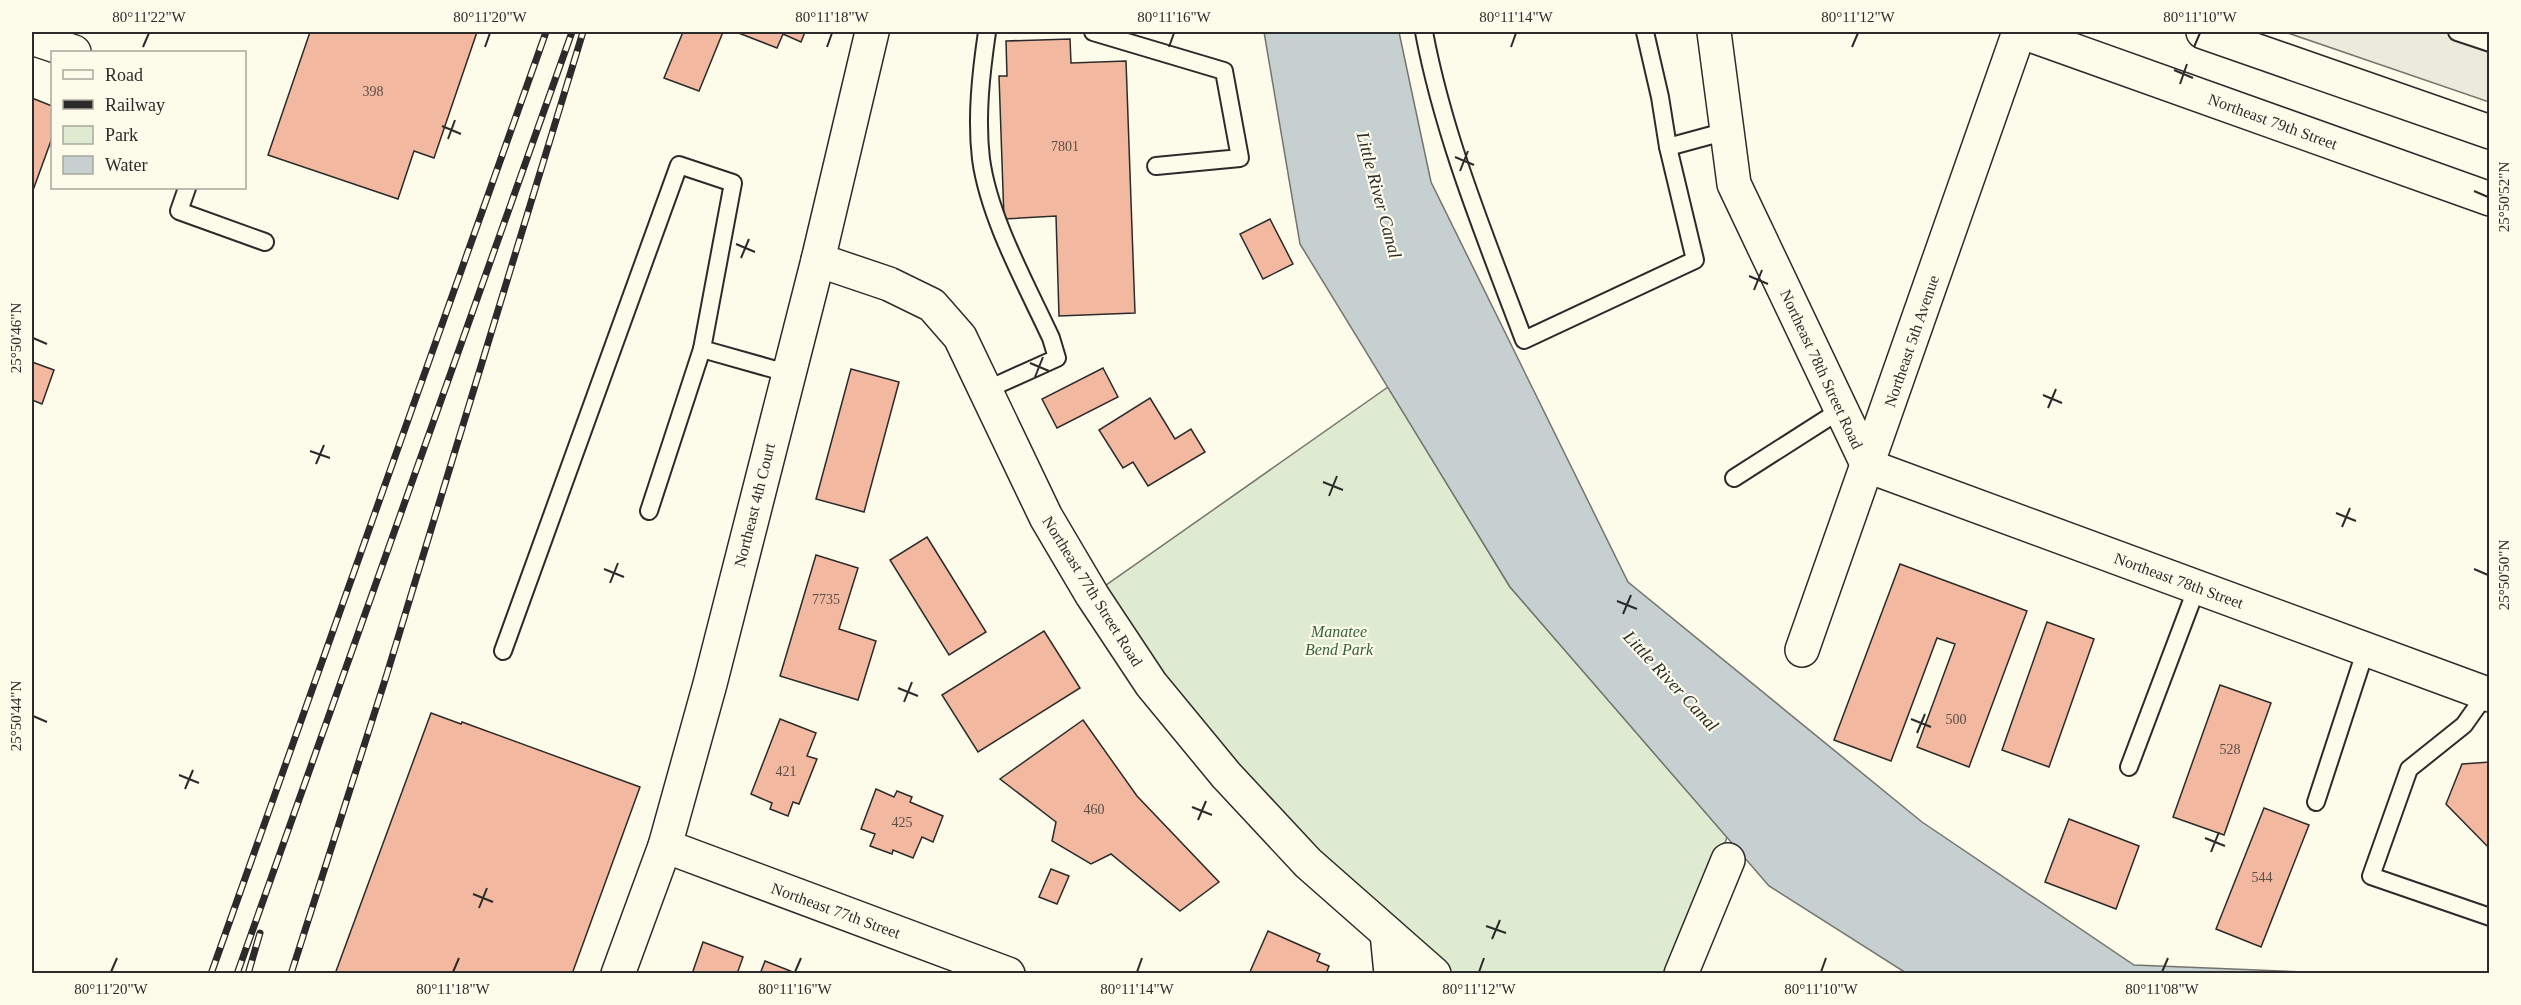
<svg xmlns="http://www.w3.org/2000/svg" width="2521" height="1005" font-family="'Times New Roman',serif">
  <rect width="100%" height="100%" fill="#fdfbea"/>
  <path fill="#deebd1" stroke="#74746e" stroke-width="1.5" d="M 1388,387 L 1510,587 L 1727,837 L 1681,973 L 1426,973 L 1308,863 L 1092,595 Z"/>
  <path fill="#eceadb" stroke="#74746e" stroke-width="1.5" d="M 2285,32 L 2489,32 L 2489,102 Z"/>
  <path fill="#c7d0d0" stroke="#74746e" stroke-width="1.5" d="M 1264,32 L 1399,32 L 1431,182 L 1628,582 L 1922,822 L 2134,965 L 2328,973 L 1906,973 L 1769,886 L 1510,587 L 1300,244 Z"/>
  <g fill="#f2b8a0" stroke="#2b2b2b" stroke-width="1.5">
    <path d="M 310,32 L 477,32 L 434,158 L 414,151 L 398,199 L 268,155 Z"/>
    <path d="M 683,32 L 723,32 L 699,91 L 664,78 Z"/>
    <path d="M 736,32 L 805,32 L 801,42 L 783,34 L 777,48 Z"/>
    <path d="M 1070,39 L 1071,63 L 1126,61 L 1135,313 L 1059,316 L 1056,216 L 1004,219 L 999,76 L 1007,76 L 1006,41 Z"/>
    <path d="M 32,98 L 52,106 L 52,138 L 32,193 Z"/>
    <path d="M 1270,219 L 1293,264 L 1263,279 L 1240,234 Z"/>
    <path d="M 32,362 L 54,370 L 42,404 L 32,400 Z"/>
    <path d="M 1103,368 L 1118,397 L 1057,428 L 1042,399 Z"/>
    <path d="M 851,369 L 899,382 L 864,512 L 816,499 Z"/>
    <path d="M 1150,398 L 1175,439 L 1191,429 L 1205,452 L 1148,486 L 1133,462 L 1123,468 L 1099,430 Z"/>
    <path d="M 927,537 L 986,632 L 949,655 L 890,560 Z"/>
    <path d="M 816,555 L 858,568 L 839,629 L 876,641 L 858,700 L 780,676 Z"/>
    <path d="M 1900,564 L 2027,611 L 1969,767 L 1917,747 L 1955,644 L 1937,638 L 1891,761 L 1834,740 Z"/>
    <path d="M 2047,622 L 2094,639 L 2049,767 L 2002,750 Z"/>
    <path d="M 1044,631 L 1080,688 L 978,752 L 942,695 Z"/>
    <path d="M 2220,685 L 2271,703 L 2224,835 L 2173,817 Z"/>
    <path d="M 431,713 L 461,724 L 462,722 L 640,787 L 572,974 L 335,974 Z"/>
    <path d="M 780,719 L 816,733 L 807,756 L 817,759 L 799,804 L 793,802 L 788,816 L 770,809 L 772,803 L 751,794 Z"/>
    <path d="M 1083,720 L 1137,796 L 1219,882 L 1180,911 L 1111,854 L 1091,864 L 1052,841 L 1056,822 L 1000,779 Z"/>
    <path d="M 2490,762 L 2490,849 L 2446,804 L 2462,764 Z"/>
    <path d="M 876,789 L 894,797 L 897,791 L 912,797 L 910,802 L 943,816 L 933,842 L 922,837 L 913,858 L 893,850 L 892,854 L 870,846 L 875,834 L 861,829 Z"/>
    <path d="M 2264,808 L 2309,825 L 2261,947 L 2216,929 Z"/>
    <path d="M 2069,819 L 2139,846 L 2116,909 L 2045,882 Z"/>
    <path d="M 1051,869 L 1069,876 L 1057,904 L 1039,897 Z"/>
    <path d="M 1268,931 L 1320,954 L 1317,961 L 1329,966 L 1326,974 L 1249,974 Z"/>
    <path d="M 703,942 L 743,957 L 737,974 L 692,974 Z"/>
    <path d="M 765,961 L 798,974 L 760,974 Z"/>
  </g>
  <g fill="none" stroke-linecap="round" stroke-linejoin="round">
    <defs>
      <g id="service">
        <path d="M 1093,32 L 1224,71 L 1240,158 L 1156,166"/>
        <path d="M 1424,32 C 1444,138 1486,239 1524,340 L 1695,260 L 1668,147 L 1660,97 L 1645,32"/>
        <path d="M 2457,32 L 2490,43"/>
        <path d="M 1668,147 L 1727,131"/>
        <path d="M 187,188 L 179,211 L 265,242"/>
        <path d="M 986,390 L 1057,358 L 1051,338 C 1026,284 989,218 981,159 C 976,117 981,73 987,32"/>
        <path d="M 1734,478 L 1842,409"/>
        <path d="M 649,511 L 702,349"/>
        <path d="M 503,651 L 679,165 L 733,183 L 702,349 L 787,373"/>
        <path d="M 2486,694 L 2464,725 L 2409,769 L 2371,876 L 2490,917"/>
        <path d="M 2129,767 L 2197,587"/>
        <path d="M 2316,802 L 2366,649"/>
      </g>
      <g id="minor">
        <path d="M 1714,32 L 1734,184 L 1868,466 L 2490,695"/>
        <path d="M 32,38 L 74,52"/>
        <path d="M 818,260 L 889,284 L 932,305 L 960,337 L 1046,517 L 1092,595 L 1151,684 L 1226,775 L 1308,863 L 1434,974"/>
        <path d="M 1802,650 L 2019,32"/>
        <path d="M 665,846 L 1008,974"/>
        <path d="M 1387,933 L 1391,974"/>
        <path d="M 1681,974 L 1728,860"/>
      </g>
      <path id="tertiary" d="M 618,974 L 665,846 L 710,684 L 818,260 L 872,32"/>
      <g id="primary">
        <path d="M 2022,32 L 2490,199"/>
        <path d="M 2203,32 L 2490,132"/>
      </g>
    </defs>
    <use href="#service" stroke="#2b2b2b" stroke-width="20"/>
    <use href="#minor" stroke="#2b2b2b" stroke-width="36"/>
    <use href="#tertiary" stroke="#2b2b2b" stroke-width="36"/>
    <use href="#primary" stroke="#2b2b2b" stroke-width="36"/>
    <use href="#service" stroke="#fdfbea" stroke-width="16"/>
    <use href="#minor" stroke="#fdfbea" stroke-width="33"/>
    <use href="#tertiary" stroke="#fdfbea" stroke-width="33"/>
    <use href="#primary" stroke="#fdfbea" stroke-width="33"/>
    <defs>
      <g id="rail">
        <path d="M 211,974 L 546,32"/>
        <path d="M 237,974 L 572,32"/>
        <path d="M 248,974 L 260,933"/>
        <path d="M 291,974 L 386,677 L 583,32"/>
      </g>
    </defs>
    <use href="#rail" stroke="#2b2b2b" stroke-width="7"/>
    <use href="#rail" stroke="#fdfbea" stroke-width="4.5" stroke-dasharray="14" stroke-linecap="butt"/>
  </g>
  <path fill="none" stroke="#2b2b2b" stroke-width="2" d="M 143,47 L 149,33M 485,47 L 490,33M 827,47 L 832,33M 1169,47 L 1174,33M 1511,47 L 1516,33M 1852,47 L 1858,33M 2194,47 L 2200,33M 2174,70 L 2193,78M 2180,84 L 2187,64M 442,126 L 461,134M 448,139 L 455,120M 1455,157 L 1474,165M 1460,171 L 1468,151M 2474,191 L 2488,197M 736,244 L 755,252M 741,258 L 749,239M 1749,276 L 1768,284M 1754,290 L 1762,270M 33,338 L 47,344M 1030,363 L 1049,371M 1035,377 L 1043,357M 2043,395 L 2062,403M 2048,408 L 2056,389M 310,451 L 330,458M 316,464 L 324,445M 1323,482 L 1343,490M 1329,496 L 1337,476M 2336,513 L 2356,521M 2342,527 L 2350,508M 604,569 L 624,577M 2474,569 L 2488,575M 610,583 L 618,563M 1617,601 L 1637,609M 1623,614 L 1631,595M 898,688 L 918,696M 904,702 L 912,682M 33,716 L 47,722M 1911,719 L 1931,727M 1917,733 L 1925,714M 179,775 L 199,783M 185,789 L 193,770M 1192,807 L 1212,815M 1198,820 L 1206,801M 2205,838 L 2225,846M 2211,852 L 2219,832M 473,894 L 493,902M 479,908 L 487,888M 1486,926 L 1506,933M 1492,939 L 1500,920M 111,972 L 117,958M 453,972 L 459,958M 795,972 L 801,958M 1137,972 L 1142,958M 1479,972 L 1484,958M 1821,972 L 1826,958M 2162,972 L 2168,958"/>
  <g text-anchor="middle" stroke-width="4.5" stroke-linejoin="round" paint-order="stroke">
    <g font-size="14" fill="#5d4e48">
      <text x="373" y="96">398</text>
      <text x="1065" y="151">7801</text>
      <text x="826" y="604">7735</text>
      <text x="1956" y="724">500</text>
      <text x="2230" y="754">528</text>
      <text x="786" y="776">421</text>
      <text x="1094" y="814">460</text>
      <text x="902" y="827">425</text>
      <text x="2262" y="882">544</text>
    </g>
    <g font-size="16" fill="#2b2b2b" stroke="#fdfbea">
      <text transform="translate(2273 121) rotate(20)" y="6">Northeast 79th Street</text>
      <text transform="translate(1911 341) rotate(-71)" y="6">Northeast 5th Avenue</text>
      <text transform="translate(1822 369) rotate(65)" y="6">Northeast 78th Street Road</text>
      <text transform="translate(754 505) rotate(-76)" y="6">Northeast 4th Court</text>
      <text transform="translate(2179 580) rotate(20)" y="6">Northeast 78th Street</text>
      <text transform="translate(1093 591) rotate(58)" y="6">Northeast 77th Street Road</text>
      <text transform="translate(836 910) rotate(20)" y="6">Northeast 77th Street</text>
    </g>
    <g font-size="16" font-style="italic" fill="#34623c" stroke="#fdfbea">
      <text x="1339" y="637">Manatee<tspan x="1339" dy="18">Bend Park</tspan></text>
    </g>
    <g font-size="18" font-style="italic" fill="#2b2b2b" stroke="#fdfbea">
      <text transform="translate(1379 195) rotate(75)" y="6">Little River Canal</text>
      <text transform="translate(1671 681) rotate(47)" y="6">Little River Canal</text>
    </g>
  </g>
  <rect width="2521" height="1005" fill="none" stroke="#fdfbea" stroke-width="66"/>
  <rect x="51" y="51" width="195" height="138" fill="#fdfbea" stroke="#a9a89e" stroke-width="1.5"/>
  <rect x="63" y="70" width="30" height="9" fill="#fdfbea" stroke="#a9a89e" stroke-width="1.5"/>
  <text x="105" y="81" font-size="18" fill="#2b2b2b">Road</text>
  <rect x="63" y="100" width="30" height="9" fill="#2b2b2b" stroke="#a9a89e" stroke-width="1.5"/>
  <text x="105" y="111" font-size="18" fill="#2b2b2b">Railway</text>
  <rect x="63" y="126" width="30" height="18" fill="#deebd1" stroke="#a9a89e" stroke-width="1.5"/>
  <text x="105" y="141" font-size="18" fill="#2b2b2b">Park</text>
  <rect x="63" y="156" width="30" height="18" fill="#c7d0d0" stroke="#a9a89e" stroke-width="1.5"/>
  <text x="105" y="171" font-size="18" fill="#2b2b2b">Water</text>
  <rect x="33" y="33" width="2455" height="939" fill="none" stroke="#2b2b2b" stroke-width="2"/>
  <g font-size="15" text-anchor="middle" fill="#2b2b2b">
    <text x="149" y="22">80°11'22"W</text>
    <text x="490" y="22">80°11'20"W</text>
    <text x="832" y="22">80°11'18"W</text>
    <text x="1174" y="22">80°11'16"W</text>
    <text x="1516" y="22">80°11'14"W</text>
    <text x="1858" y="22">80°11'12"W</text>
    <text x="2200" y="22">80°11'10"W</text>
    <text transform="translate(2504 197) rotate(-90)" y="5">25°50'52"N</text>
    <text transform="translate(16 338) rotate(-90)" y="5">25°50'46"N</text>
    <text transform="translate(2504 575) rotate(-90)" y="5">25°50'50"N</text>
    <text transform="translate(16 716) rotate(-90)" y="5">25°50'44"N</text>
    <text x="111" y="994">80°11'20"W</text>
    <text x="453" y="994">80°11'18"W</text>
    <text x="795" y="994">80°11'16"W</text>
    <text x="1137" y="994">80°11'14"W</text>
    <text x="1479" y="994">80°11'12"W</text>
    <text x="1821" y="994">80°11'10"W</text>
    <text x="2162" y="994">80°11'08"W</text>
  </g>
</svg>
